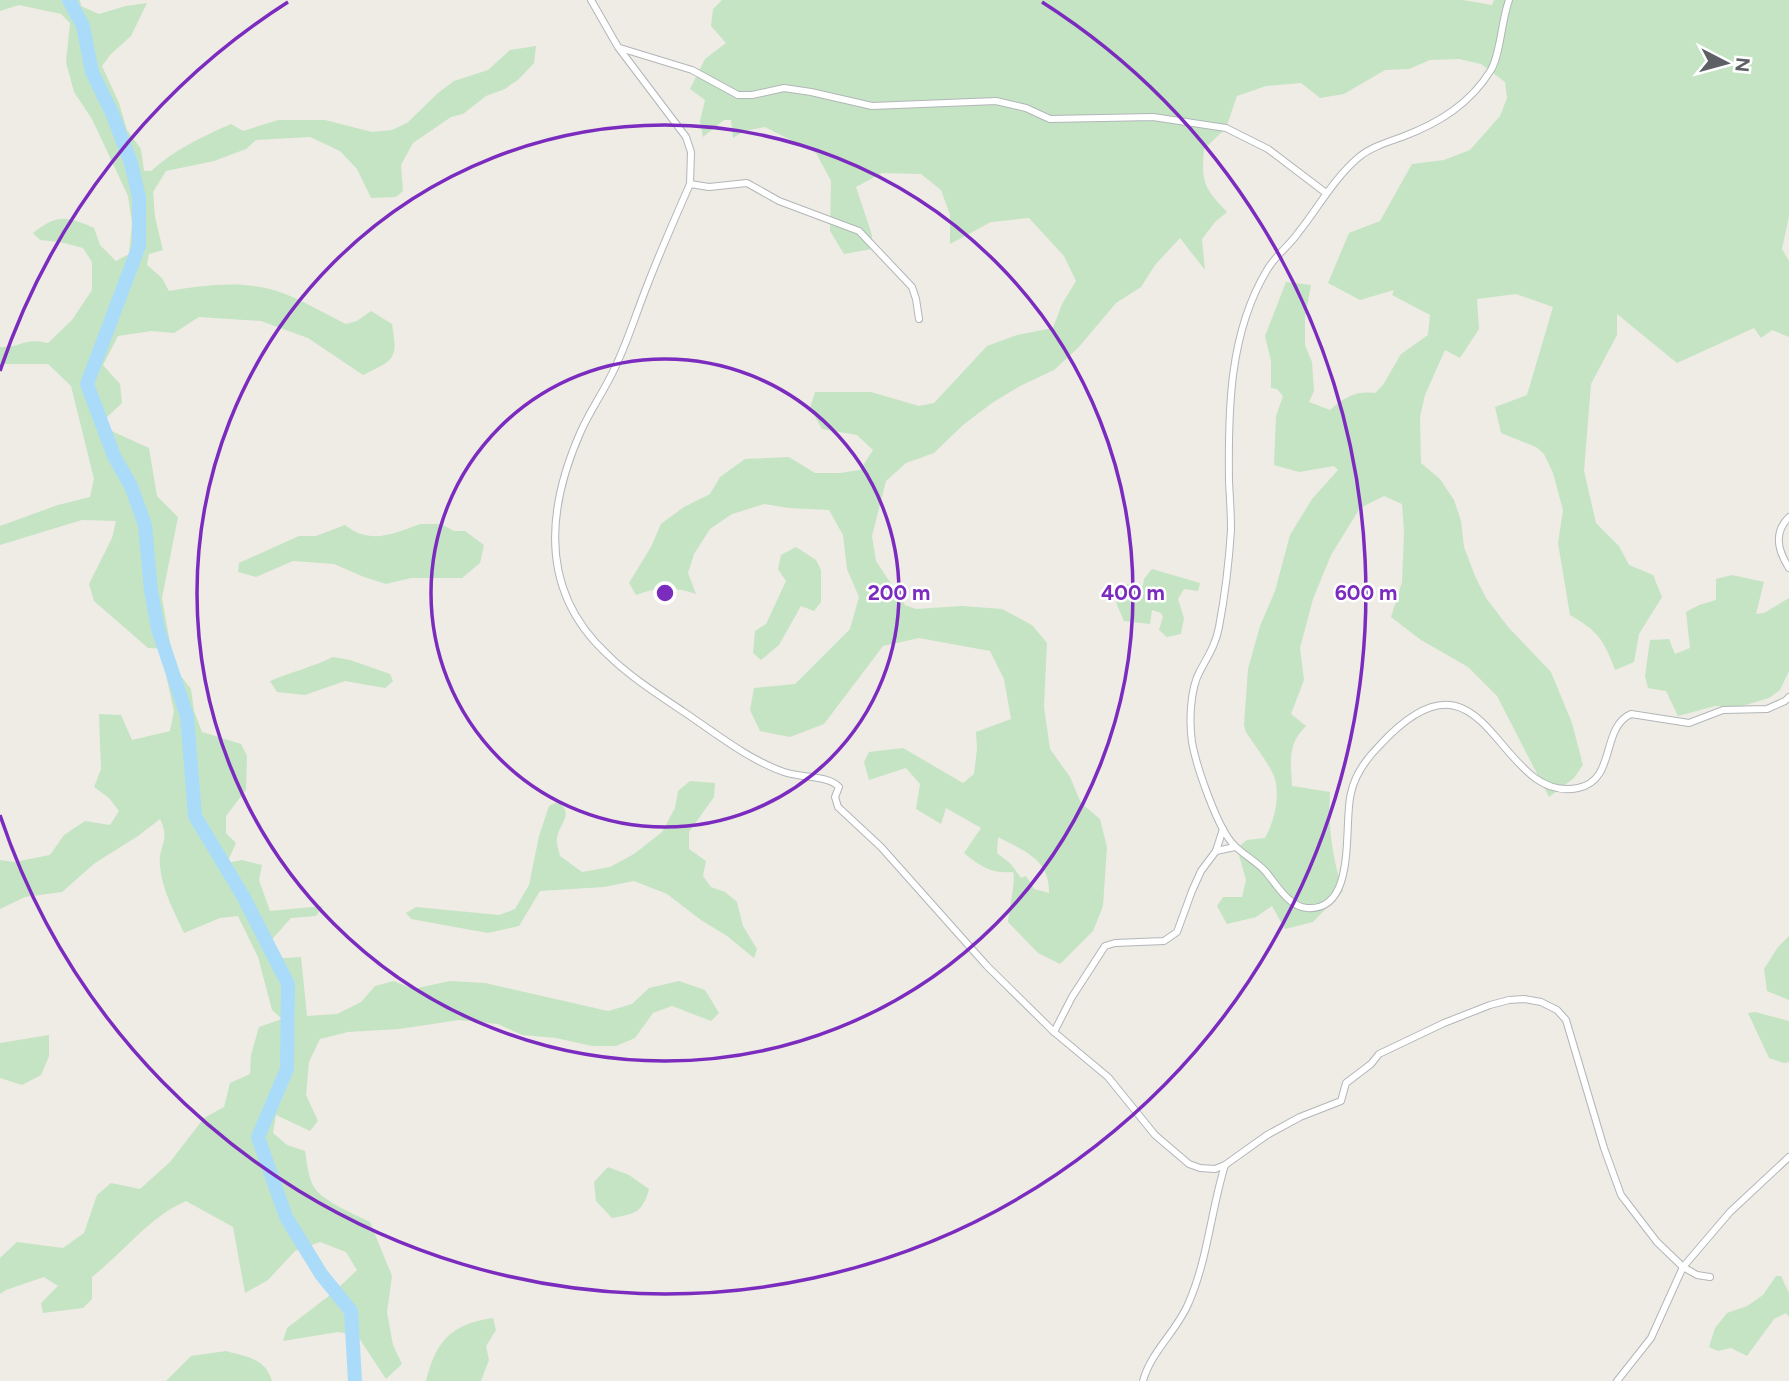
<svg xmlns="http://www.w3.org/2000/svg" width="1789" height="1381" font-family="Figtree,sans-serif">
  <rect width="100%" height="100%" fill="#eeece5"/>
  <g fill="#c5e4c3" fill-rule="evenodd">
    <path d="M 0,0 L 80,0 L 81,6 L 99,14 L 126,6 L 147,3 L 131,36 L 110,55 L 102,66 L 119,103 L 127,130 L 141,149 L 144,171 L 151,171 C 175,149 202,137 231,124 L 243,131 L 278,120 L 325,120 L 372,132 L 392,130 L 407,123 L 438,93 L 454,81 L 488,70 L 510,50 L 536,46 L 534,63 L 519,79 L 505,89 L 486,96 L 463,114 L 451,117 L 413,143 L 401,165 L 403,191 L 396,197 L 371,198 L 357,169 L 340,151 L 310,137 L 256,140 L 246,149 L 214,161 L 166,171 L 153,192 L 155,217 L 163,250 L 149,254 L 147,265 L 162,278 L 169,291 C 203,285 244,280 277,291 C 301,299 323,313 346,324 L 357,321 L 371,311 L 392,324 C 398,360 395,359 363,375 L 308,338 L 261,321 L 199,317 L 174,333 L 151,331 L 118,336 L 103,365 L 120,384 L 122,403 L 107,417 L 107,429 L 149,448 L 157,496 L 178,517 L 162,598 L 171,649 L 148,648 L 94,601 L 89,584 L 112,538 L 116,521 L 82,520 L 0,545 L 0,526 L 58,505 L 90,497 L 94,479 L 71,386 L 48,364 L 0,364 L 0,347 C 21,348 24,337 48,343 L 72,320 L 92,290 L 92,262 L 83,248 L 60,242 L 40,240 L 33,233 C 58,214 66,216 94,228 L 100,245 L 116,261 L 129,254 L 132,223 L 128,196 L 92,119 L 74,92 L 66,62 L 70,23 L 61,14 L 19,5 L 0,11 Z"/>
    <path d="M 722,0 L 1463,0 L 1492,5 L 1494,0 L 1789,0 L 1789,216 L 1782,249 L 1789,261 L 1789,337 L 1772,330 L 1761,338 L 1754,328 L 1677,363 L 1617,314 L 1617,335 L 1591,384 L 1584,471 L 1596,523 L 1619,546 L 1629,565 L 1653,575 L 1662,597 L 1639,634 L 1634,662 L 1615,670 C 1604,640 1598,631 1570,615 L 1558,543 L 1563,510 L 1553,473 L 1544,454 L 1536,447 L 1501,433 L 1495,407 L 1527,395 L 1553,307 L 1516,294 L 1477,299 L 1479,329 L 1460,358 L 1445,350 L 1425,395 L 1420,417 L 1421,463 L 1440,479 L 1454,500 L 1461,521 L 1464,547 L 1475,576 L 1486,598 L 1509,628 L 1551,672 L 1572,723 L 1583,765 L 1574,778 L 1549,797 L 1497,696 L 1468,667 L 1421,640 L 1391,617 L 1402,582 L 1404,533 L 1402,504 L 1384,496 L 1360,508 L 1331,555 L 1313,599 L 1300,648 L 1304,680 L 1291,714 L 1306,726 C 1287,745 1291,760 1292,786 L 1330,792 C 1328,826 1332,858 1343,891 L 1313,922 L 1285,929 L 1272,906 L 1256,917 L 1227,924 L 1217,906 L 1223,897 L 1242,897 L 1246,880 L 1237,848 L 1247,840 L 1265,838 C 1274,822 1280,798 1275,779 C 1271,766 1254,745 1246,732 L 1244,725 L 1248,669 L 1260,626 L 1275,591 L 1290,535 L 1312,499 L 1338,470 L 1334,466 L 1299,472 L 1274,465 L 1276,416 L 1283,396 L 1277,389 L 1271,388 L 1271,361 L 1265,336 L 1286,282 L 1311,285 L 1305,318 L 1305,345 L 1312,362 L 1314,391 L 1309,402 L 1330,410 C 1345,397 1355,391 1375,393 L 1383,385 L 1401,354 L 1428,335 L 1430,315 L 1392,295 L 1394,290 L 1360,300 L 1328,283 L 1349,233 L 1380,221 L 1412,164 L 1444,160 L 1470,150 L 1500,116 L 1507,98 L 1505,82 L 1481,64 L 1459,59 L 1430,60 L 1409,69 L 1385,70 L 1344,94 L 1320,98 L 1301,83 L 1266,86 L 1237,96 L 1226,128 L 1204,149 C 1201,182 1204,188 1227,212 L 1215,222 L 1202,239 L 1205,270 L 1180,238 L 1155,265 L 1141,287 L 1116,303 L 1078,348 L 1054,370 L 1020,386 L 992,403 L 963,425 L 934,453 L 906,463 L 886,481 L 872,536 L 876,561 L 905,605 L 916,609 L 962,606 L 1002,609 L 1032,625 L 1047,643 L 1044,707 L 1050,749 L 1070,777 L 1081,803 L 1100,819 L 1107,847 L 1103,906 L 1093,931 L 1060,964 L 1038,953 L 1008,922 C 1009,909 1016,881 1013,872 C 991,874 980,866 964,853 L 981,828 L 946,808 L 941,824 L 916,809 L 920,784 L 906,768 L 869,780 L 864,762 L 869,752 L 903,748 L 963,783 L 974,774 L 977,749 L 976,732 L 1011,719 L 1004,679 L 990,651 L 919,638 L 883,646 L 824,724 L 790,737 L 760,731 L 750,710 L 754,688 L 795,684 L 850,629 L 859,597 L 847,569 L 843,535 L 829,510 L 789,508 L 764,504 L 732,514 L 710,529 L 694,554 L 688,573 L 696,594 C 676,587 656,587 636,595 L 629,583 L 651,547 L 661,524 L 684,507 L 710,494 L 720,477 L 745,459 L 789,457 L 815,473 L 840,473 L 860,470 L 873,450 L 857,435 L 822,429 L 810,408 L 815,392 L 871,392 L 919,406 L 934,403 L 987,346 L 1017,335 L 1053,328 L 1062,304 L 1076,281 L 1064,256 L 1029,218 L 991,222 L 950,244 L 950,215 L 941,190 L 921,174 L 882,173 L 856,187 L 872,235 L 872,249 L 844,254 L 830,231 L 831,181 L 816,153 L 765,127 L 744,131 L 733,138 L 731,120 L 724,120 L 703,137 L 700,121 L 705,100 L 690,89 L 705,59 L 726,43 L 711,26 L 713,9 ZM 998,837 C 1025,851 1050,860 1049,893 L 1034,889 L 1026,876 L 1021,878 L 1011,864 L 997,853 Z"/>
    <path d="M 420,524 L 441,524 L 454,531 L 465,531 L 484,545 L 480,563 L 462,578 L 411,578 L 386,584 L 364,577 L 334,564 L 293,561 L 256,577 L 238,572 L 239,563 L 299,536 L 316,536 L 345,525 C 370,545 393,534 420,524 Z"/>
    <path d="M 796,547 L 816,560 L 821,570 L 821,602 L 814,611 L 801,606 L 779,645 L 761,660 L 753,653 L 755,631 L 766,624 L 786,581 L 778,569 L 781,555 Z"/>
    <path d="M 1152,569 L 1200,583 L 1198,591 L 1184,589 L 1178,599 L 1184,618 L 1181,634 L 1167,637 L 1159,630 L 1163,617 L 1161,613 L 1152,610 L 1150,624 L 1124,621 L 1117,605 L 1114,587 L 1123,584 L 1143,586 L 1144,579 Z"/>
    <path d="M 1732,575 L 1764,582 L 1756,614 L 1764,613 L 1789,598 L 1789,671 L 1780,690 L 1769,698 L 1739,707 L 1715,706 L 1678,716 L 1666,691 L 1648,688 L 1645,676 L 1650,640 L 1669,639 L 1675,654 L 1690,648 L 1686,612 L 1699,605 L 1716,600 L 1716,579 Z"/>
    <path d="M 333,657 L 350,660 L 390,674 L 393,681 L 385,688 L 345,681 L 305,695 L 277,692 L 270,681 C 291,672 313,667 333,657 Z"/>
    <path d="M 174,667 L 191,689 L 194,711 L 202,732 L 241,744 L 247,756 L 246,790 L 226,816 L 226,833 L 236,843 L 227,863 L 242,860 L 262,865 L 259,880 L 270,911 L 323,906 L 316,916 L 291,918 L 267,945 L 283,958 L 301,957 L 307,1016 L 337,1014 L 361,1002 L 375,986 L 394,981 L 413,989 L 450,981 L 485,983 L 608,1011 L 632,1004 L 649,988 L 679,981 L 705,990 L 719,1013 L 711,1021 L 672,1006 L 653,1013 L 635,1038 L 616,1046 L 592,1046 L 556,1038 L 522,1035 L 498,1024 L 459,1020 L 399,1029 L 348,1032 L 320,1039 L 309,1062 L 306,1095 L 318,1121 L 310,1131 L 276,1115 L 273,1133 L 287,1145 L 305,1151 C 307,1163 308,1180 316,1190 C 327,1203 354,1214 370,1222 L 392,1276 L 387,1312 L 393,1345 L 402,1364 L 386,1379 L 357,1335 L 338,1332 L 283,1341 L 287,1328 L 334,1292 L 357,1270 L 346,1252 L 320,1242 L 295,1251 L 268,1280 L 245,1293 L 233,1227 L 186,1201 C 148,1218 124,1252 92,1277 L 92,1299 L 83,1308 L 43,1313 L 41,1303 L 58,1286 L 44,1277 L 6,1290 L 0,1294 L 0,1258 L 17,1242 L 63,1248 L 84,1233 L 97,1195 L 111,1183 L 140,1189 L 170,1162 L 204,1118 L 224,1107 L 230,1083 L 250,1074 L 251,1055 L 259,1027 L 282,1019 L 272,1010 L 258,957 L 238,916 L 220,918 L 184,933 C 174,911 162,890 160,866 C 158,845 171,841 160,819 L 138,836 L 95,863 L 62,892 L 25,897 L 0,909 L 0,860 L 14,862 L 50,855 L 64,835 L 85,821 L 110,825 L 119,811 L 109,798 L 94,787 L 101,769 L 99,714 L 121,715 L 132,740 L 170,731 L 174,711 L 166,675 Z"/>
    <path d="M 690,781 L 715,783 L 714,797 L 689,832 L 689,849 L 706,861 L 703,876 L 711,887 L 725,892 L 737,902 L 743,926 L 757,949 L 754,958 L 727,936 L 701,920 L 667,894 L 634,881 L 604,887 L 540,891 L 519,926 L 488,933 L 411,919 L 406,913 L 416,907 L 499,915 L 515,909 L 529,885 L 539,836 L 549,806 L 557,802 C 576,813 558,825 557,838 C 556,843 559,851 560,856 L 582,872 L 610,867 L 634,854 L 662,832 L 675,808 L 678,791 Z"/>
    <path d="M 1789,936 L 1789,1000 L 1767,991 L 1764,969 L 1778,947 Z"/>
    <path d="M 1755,1012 L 1789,1021 L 1789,1062 L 1784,1063 L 1769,1058 L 1748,1013 Z"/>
    <path d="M 49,1035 L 49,1056 L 41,1075 L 22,1085 L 0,1078 L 0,1043 Z"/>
    <path d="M 608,1167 L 629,1175 L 649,1189 C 643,1212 635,1214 612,1218 L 596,1201 L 594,1182 Z"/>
    <path d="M 1776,1276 L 1781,1276 L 1789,1293 L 1789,1317 L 1786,1313 L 1774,1319 L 1747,1356 L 1731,1348 L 1718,1351 L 1709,1347 L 1715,1328 L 1727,1313 L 1747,1306 L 1763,1295 Z"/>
    <path d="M 493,1318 L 496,1330 L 486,1346 L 489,1360 L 481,1381 L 426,1381 C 436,1341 451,1324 493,1318 Z"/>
    <path d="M 226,1351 C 247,1357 265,1358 272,1381 L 166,1381 L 191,1356 Z"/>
  </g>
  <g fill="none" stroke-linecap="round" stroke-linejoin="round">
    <path stroke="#aadcfa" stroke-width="14" d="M 69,0 L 83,26 L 92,72 L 112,113 L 131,163 L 139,197 L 139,246 L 87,384 L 114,456 L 131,486 L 145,525 L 151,591 L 158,629 L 187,716 L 195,816 L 243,896 L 288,984 L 287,1069 L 258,1137 L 286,1217 L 321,1274 L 351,1311 L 355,1381"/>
    <defs>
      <g id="minor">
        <path d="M 591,0 L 618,47 L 686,137 L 691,152 L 690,184 C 675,218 660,252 647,286 C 637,311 629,337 618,361 C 608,385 592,407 581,431 C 546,510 539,592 608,655 C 629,676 660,696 684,712 C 715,733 749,760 784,772 C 800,778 828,775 839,787 L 835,797 L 838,807 L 881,847 L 987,966 L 1054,1032 L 1108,1077 L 1155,1135 L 1189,1164 L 1200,1168 L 1215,1169 L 1225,1165 L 1267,1135 L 1300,1117 L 1341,1101 L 1346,1083 L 1371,1064 L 1379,1054 L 1444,1023 L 1490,1005 L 1509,1000 L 1524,999 L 1541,1002 L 1557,1010 L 1566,1020 L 1604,1148 L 1621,1195 L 1657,1242 L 1683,1267 L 1697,1275 L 1710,1277"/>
        <path d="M 1509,0 C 1501,22 1501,52 1491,70 C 1470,104 1439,123 1402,137 C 1388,142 1371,147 1359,157 C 1334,178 1318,208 1298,233 C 1289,246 1275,256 1267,270 C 1229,333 1228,410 1229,482 C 1230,498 1231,514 1231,530 C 1229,562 1225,595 1219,627 C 1216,644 1208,656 1200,671 C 1190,689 1189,722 1192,742 C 1196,765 1218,831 1235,846 C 1245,856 1256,861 1266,872 C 1276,884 1289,907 1307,908 C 1358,912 1343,823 1351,793 C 1355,774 1367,758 1380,745 C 1488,628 1496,805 1578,788 C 1617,780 1600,728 1631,714 L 1689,723 L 1723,710 L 1767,709 L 1785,701 L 1789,697"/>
        <path d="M 620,48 L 692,70 L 738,95 L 752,95 L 784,88 L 811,92 L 872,106 L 996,101 L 1026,108 L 1050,119 L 1153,117 L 1226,128 L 1268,149 L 1326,193"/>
        <path d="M 690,184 L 709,187 L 747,183 L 779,201 L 859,231 L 912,287 L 916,299 L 919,319"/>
        <path d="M 1789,517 C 1773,533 1778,551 1789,568"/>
        <path d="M 1216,851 L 1235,847"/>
        <path d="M 1054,1032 L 1072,997 L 1105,946 L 1115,943 L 1164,941 L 1177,932 L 1192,891 L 1201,871 L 1216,851 L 1223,829"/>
        <path d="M 1143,1381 C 1151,1351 1178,1330 1189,1302 C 1208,1258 1211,1210 1225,1165"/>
        <path d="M 1617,1381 L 1651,1338 L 1683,1267 L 1730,1212 L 1789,1157"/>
      </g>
    </defs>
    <use href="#minor" stroke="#b2b6b9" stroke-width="8"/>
    <use href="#minor" stroke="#fff" stroke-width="6"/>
  </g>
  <g fill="none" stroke="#7b2cbf" stroke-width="3.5">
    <circle cx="665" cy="593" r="234"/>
    <circle cx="665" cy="593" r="468"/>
    <path d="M0 371A701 701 0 0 1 288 2M1042 2A701 701 0 1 1 0 815"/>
  </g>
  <circle cx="665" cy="593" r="10" fill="#7b2cbf" stroke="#fff" stroke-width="3.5"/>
  <g font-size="21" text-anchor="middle" font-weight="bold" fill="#7b2cbf" stroke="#fff" stroke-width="5" stroke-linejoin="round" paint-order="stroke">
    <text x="899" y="600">200 m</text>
    <text x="1133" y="600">400 m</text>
    <text x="1366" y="600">600 m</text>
  </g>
  <g transform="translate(1726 63) rotate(96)" stroke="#ffffff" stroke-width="5" paint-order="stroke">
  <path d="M0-5L12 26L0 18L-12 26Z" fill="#5d6165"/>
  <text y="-10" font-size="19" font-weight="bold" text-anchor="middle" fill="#5d6165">N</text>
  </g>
</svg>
